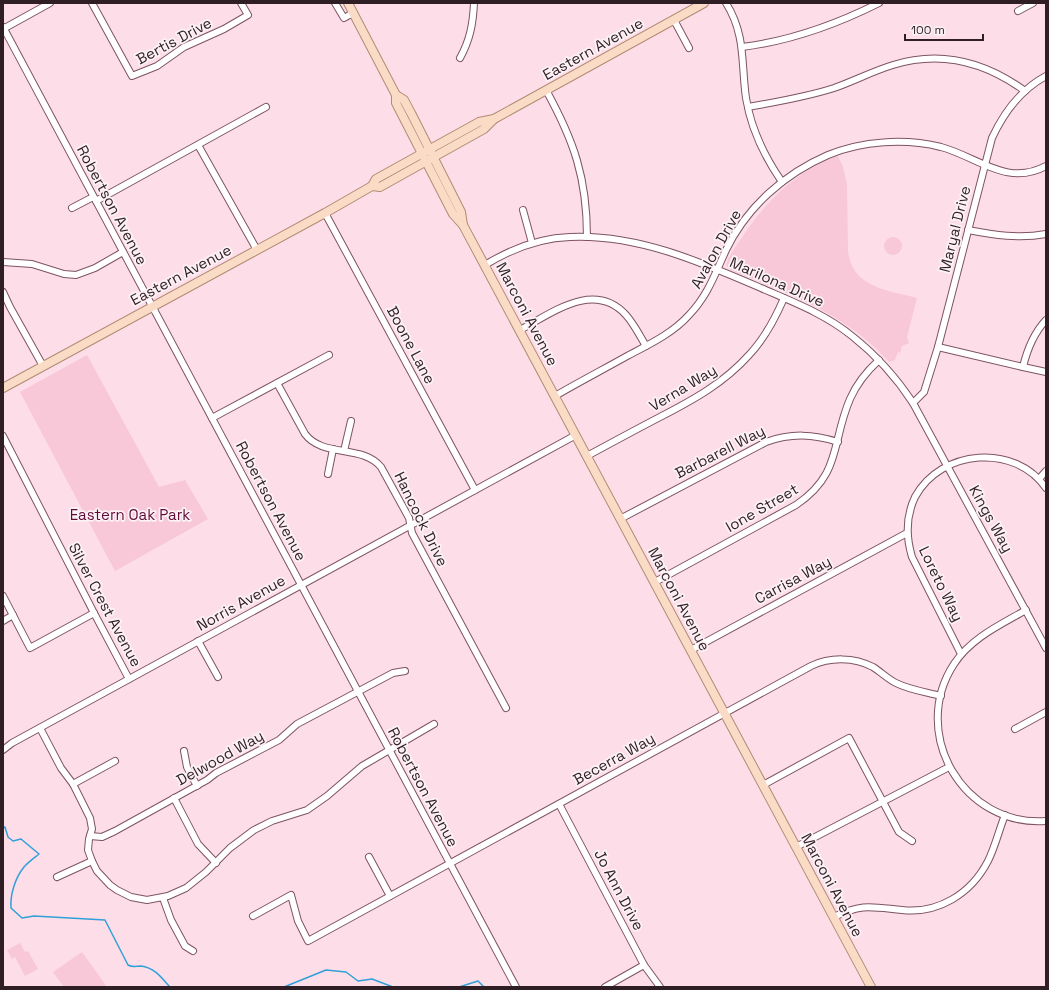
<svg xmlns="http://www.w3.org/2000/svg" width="1049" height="990" font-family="'Space Grotesk',sans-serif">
  <rect width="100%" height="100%" fill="#fddee8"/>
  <g fill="#f8c7d8">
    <path d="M 838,156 L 843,167 L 847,185 L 848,251 C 852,288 888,290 917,298 L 907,337 L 909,343 L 902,346 L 900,353 L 898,352 L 895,360 L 889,362 C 847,314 788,294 731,270 L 726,266 C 728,257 735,247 741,239 C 764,203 797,170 838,156 Z"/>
    <circle cx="893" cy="246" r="9"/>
    <path d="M 87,355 L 159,487 L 185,480 L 208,519 L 115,571 L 20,392 Z"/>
    <path d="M 20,943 L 25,952 L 28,951 L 38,969 L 25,976 L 15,957 L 12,959 L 7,950 Z"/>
    <path d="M 82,952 L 107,987 L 64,987 L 53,972 Z"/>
  </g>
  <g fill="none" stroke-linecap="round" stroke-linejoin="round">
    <g stroke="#31a0d8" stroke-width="1.5">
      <path d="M 3,828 L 5,827 L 8,837 L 13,841 L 21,839 L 39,854 C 34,858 28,862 24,867 C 15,878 10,895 11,908 L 22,918 L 34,916 L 105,920 L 128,965 C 133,968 136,966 141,966 C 155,968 161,977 170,987"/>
      <path d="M 284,987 L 326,970 L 346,972 L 358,981 L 372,979 L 393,987"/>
      <path d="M 459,987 L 478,981 L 484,987"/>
    </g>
    <defs>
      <g id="minor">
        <path d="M 92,3 L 132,76 L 157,66 L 184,47 L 224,29 L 248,15 L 241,3"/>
        <path d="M 335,3 L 344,18 L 353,13"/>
        <path d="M 726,3 C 746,35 741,63 746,98 C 751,129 764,156 782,182"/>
        <path d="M 1018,11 L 1033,3"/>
        <path d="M 674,20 L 689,48"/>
        <path d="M 3,27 L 516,987"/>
        <path d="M 3,29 L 50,3"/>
        <path d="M 742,47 C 791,41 835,25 879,3"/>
        <path d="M 460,58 C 470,40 473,24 474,3"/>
        <path d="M 546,90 C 574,141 587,178 587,237"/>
        <path d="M 748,107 C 777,102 806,97 834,88 C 854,81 873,71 893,65 C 941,50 985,62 1025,91"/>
        <path d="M 198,145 L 257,250"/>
        <path d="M 96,201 L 266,107"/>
        <path d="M 72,208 L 93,197"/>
        <path d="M 523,210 L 532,243"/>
        <path d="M 325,213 L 475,490"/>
        <path d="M 968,230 C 994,235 1019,239 1046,234"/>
        <path d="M 3,262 L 32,264 L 64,274 L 76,275 L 95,268 L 123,252"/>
        <path d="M 485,265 C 511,249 539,238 570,237 C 637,234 701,262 761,288 C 793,302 825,314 852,336 C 876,355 896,377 913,403 L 1046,648"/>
        <path d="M 3,292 L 10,307 L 43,366"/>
        <path d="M 520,330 C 552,313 594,280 626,315 C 634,324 640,336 646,346"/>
        <path d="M 938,347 L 1023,367 L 1046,372"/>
        <path d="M 1023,367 C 1027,350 1033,334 1046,320"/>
        <path d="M 277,383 L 305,434 C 323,458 362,444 381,467 L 409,518 L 412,533 L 506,708"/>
        <path d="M 555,396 C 579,382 604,369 629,355 C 650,344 673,333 689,315 C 708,295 715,274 726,250 C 747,207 784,174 828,155 C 862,141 904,138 941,147 C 978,157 1007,187 1046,166"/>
        <path d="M 913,403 L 924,392 L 938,347 L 992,138 C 1004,112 1020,90 1046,76"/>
        <path d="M 212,418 L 329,355"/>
        <path d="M 3,436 L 94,613 L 129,679"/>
        <path d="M 344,451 L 351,421"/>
        <path d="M 587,456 C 611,443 635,430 660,417 C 693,400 724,383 749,355 C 765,338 775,319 784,298"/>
        <path d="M 328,474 L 333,449"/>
        <path d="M 1039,479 L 1046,471"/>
        <path d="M 620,519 L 766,442 C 791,433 813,434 838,442"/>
        <path d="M 655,582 L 796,505 C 842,474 831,443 850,399 C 857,383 867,371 879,360"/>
        <path d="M 3,596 L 30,648 L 94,613"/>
        <path d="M 1026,610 C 1000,625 971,638 954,664 C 909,733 963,827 1046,821"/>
        <path d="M 3,621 L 13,615"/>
        <path d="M 198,641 L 218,677"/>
        <path d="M 691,650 L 907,533"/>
        <path d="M 961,654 L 912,557 C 906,537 906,516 915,497 C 941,449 1015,443 1046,488"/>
        <path d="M 40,728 L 61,768 L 73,784 L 90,818 L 92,829 L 89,839 L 88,850 L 92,861 L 97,871 L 110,885 L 117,890 L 131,897 L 147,900 L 168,896 L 186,888 L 206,872 L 230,848 L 254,830 L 272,821 L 307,810 L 327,796 L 362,766 L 434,724"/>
        <path d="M 1015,729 L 1046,712"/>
        <path d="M 3,750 L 12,743 L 576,435"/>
        <path d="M 184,751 L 187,767 L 197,786"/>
        <path d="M 73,784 L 115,761"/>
        <path d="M 763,785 L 849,738 L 899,832 L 912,841"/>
        <path d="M 174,798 L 198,844 L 216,863"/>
        <path d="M 559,804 L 644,965 L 660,987"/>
        <path d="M 90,836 L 102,837 L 115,831 L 207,780 L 216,773 L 279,740 L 297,724 L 393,673 L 405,671"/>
        <path d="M 796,847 L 949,767"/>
        <path d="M 369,857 L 390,896"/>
        <path d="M 57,877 L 92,861"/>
        <path d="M 163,898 L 171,920 L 185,946 L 193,951"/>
        <path d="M 253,916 L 291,895 L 298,921 L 308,941 L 811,666 C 830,657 854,657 873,667 C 881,672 888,679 896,683 C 910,690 926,692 941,696"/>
        <path d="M 834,917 C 862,903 872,907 902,910 C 938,914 971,894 988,861 C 995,847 999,830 1005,815"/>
        <path d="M 605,987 L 644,965"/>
      </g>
      <g id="major">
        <path d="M 348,3 L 396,95 L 396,103 L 453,214 L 463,225 L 871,987"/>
        <path d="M 396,95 L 404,100 L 411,113 L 461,212 L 463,225"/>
        <path d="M 372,186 L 380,187 L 484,129 L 494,119"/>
        <path d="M 3,388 L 325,213 L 372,186 L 376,179 L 479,122 L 494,119 L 704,3"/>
      </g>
    </defs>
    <use href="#minor" stroke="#7e5363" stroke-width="8"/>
    <use href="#major" stroke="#b18a75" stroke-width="10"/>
    <use href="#minor" stroke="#fff" stroke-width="6"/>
    <use href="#major" stroke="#fadcc6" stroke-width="8"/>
  </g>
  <g text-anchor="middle" stroke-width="3.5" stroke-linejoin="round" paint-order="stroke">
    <g font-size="15" fill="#2f1e24" stroke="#fcf2f5">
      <text transform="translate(174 41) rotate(-28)" y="5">Bertis Drive</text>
      <text transform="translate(593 49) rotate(-29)" y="5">Eastern Avenue</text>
      <text transform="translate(112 205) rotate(62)" y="5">Robertson Avenue</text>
      <text transform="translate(955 229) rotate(-76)" y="5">Maryal Drive</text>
      <text transform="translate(716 249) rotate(-61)" y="5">Avalon Drive</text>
      <text transform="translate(181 275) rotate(-28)" y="5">Eastern Avenue</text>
      <text transform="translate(777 282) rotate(24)" y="5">Marilona Drive</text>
      <text transform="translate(527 314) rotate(62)" y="5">Marconi Avenue</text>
      <text transform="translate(411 345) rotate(62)" y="5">Boone Lane</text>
      <text transform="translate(683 388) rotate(-31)" y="5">Verna Way</text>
      <text transform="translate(720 452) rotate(-27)" y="5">Barbarell Way</text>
      <text transform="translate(271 501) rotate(62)" y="5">Robertson Avenue</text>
      <text transform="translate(762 508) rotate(-30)" y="5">Ione Street</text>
      <text transform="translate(421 519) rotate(64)" y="5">Hancock Drive</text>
      <text transform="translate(991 519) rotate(61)" y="5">Kings Way</text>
      <text transform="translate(793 580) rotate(-28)" y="5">Carrisa Way</text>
      <text transform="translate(941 584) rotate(64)" y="5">Loreto Way</text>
      <text transform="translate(679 599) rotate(62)" y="5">Marconi Avenue</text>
      <text transform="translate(241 603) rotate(-29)" y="5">Norris Avenue</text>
      <text transform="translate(105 605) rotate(62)" y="5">Silver Crest Avenue</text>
      <text transform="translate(220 758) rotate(-29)" y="5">Delwood Way</text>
      <text transform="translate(614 759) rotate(-29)" y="5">Becerra Way</text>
      <text transform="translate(423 787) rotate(62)" y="5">Robertson Avenue</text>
      <text transform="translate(832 885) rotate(62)" y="5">Marconi Avenue</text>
      <text transform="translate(619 890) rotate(62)" y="5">Jo Ann Drive</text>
    </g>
    <g font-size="15" fill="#620a38" stroke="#fcf2f5">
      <text x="130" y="520">Eastern Oak Park</text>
    </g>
  </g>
  <rect width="1049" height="990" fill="none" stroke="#2f1e24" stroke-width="8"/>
  <path d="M905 34v6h78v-6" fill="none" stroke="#2f1e24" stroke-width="2"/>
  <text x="911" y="34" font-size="12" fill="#2f1e24" stroke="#fcf2f5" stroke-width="3" paint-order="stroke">100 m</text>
</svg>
